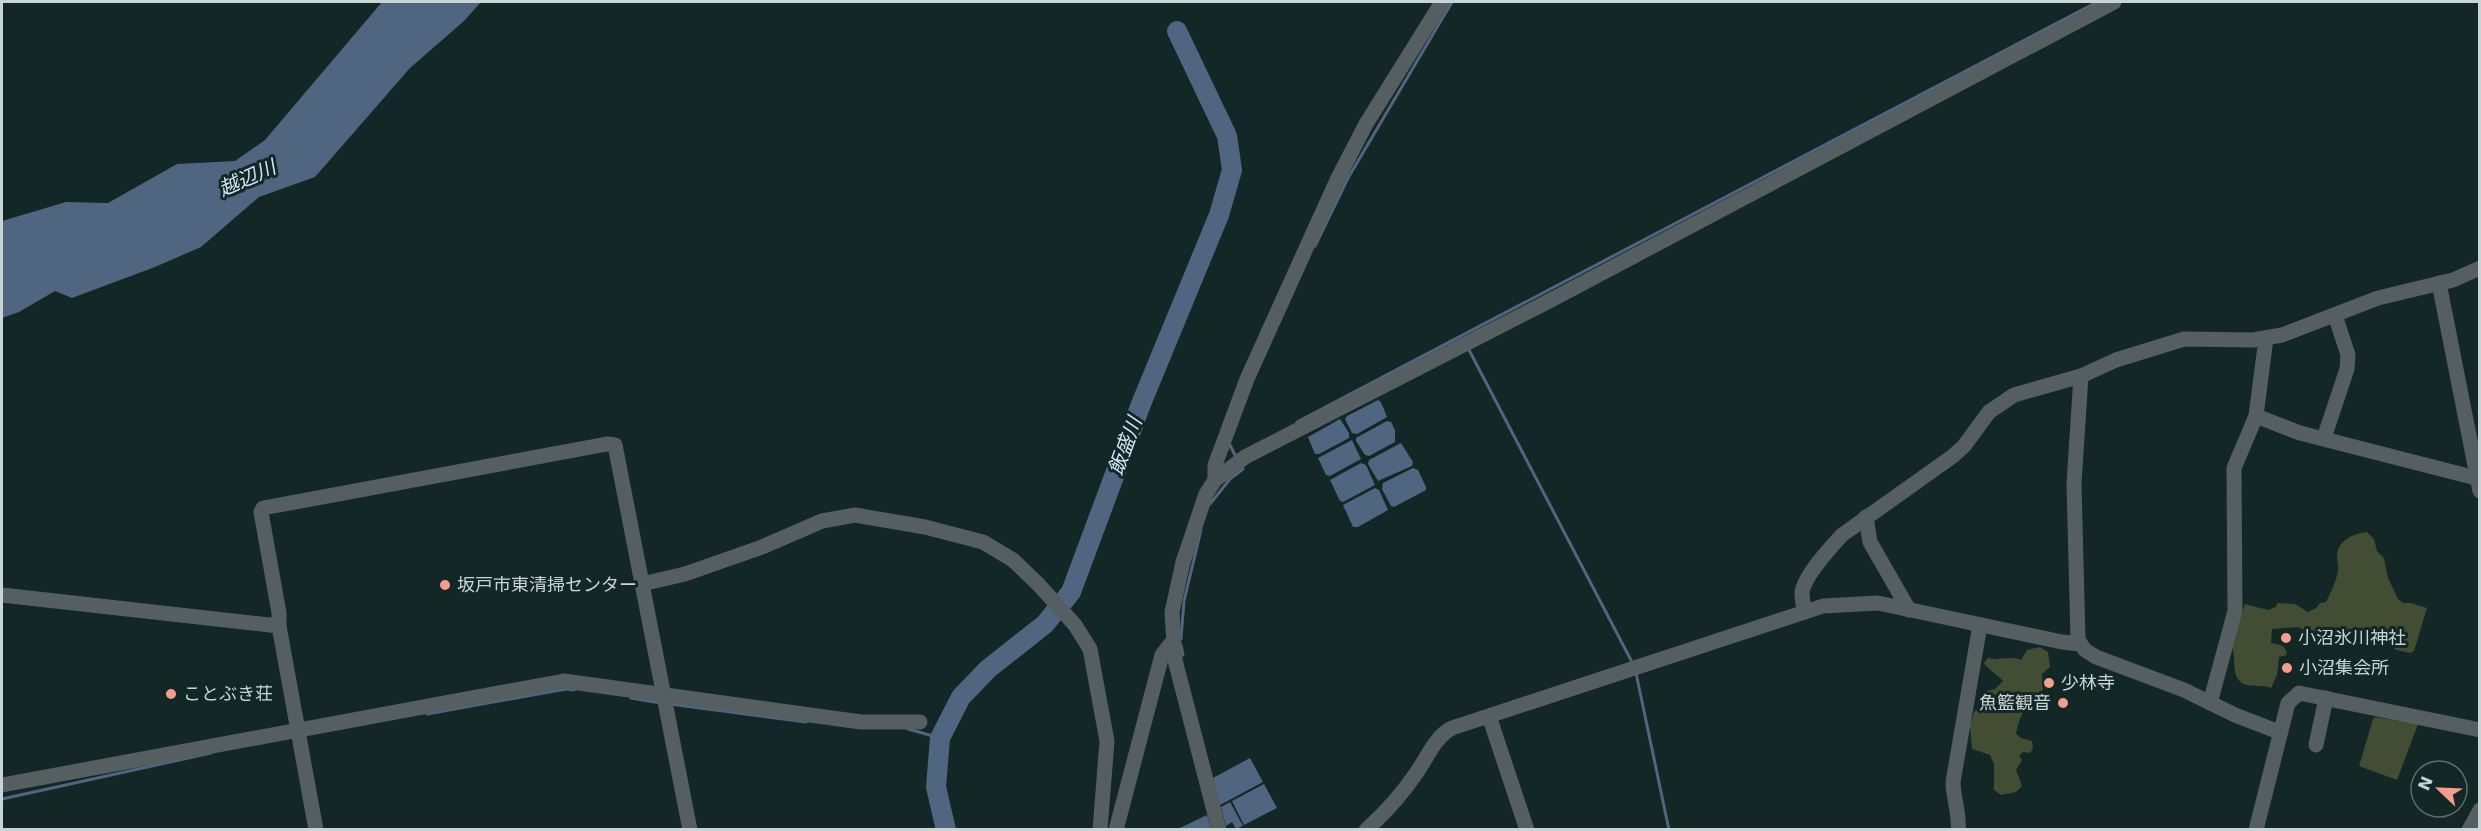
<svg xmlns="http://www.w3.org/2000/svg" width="2481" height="831" font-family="'DejaVu Sans','Noto Sans JP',sans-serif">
  <rect width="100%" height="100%" fill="#132726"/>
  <g fill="#434d34">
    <path d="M 2367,532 L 2374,539 L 2377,551 L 2384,558 L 2388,578 L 2398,599 L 2403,603 L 2411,603 L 2427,608 L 2414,651 L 2410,653 L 2396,650 L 2386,642 L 2366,634 L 2353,633 L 2334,640 L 2314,638 L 2299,627 L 2272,629 L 2271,643 C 2279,645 2286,644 2287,655 L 2279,657 L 2277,675 L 2271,688 C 2263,685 2256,687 2247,685 C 2229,680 2237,660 2232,647 L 2245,604 L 2268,610 L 2276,607 L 2277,603 L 2295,604 L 2308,612 L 2316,608 L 2320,603 L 2326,602 C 2331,592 2336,582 2338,571 C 2339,566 2337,561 2337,557 C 2337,540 2353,534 2367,532 Z"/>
    <path d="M 2040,647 L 2048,652 L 2050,667 L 2042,674 L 2043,690 L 2036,695 L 2028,697 C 2025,710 2018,720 2016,734 L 2021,738 L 2032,741 L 2033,748 L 2030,753 L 2023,752 L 2019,756 L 2022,760 L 2016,770 L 2022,786 L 2016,792 L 2001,795 L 1994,790 L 1994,764 L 1990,755 L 1972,749 L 1970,725 L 1974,712 L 1982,705 L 1986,691 L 1995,689 L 2003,681 C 1996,673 1989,671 1984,663 L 1988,658 C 2000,661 2009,655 2021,660 L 2027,650 Z"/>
    <path d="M 2375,717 L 2418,724 L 2397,780 L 2359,766 L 2373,719 Z"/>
  </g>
  <g fill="#50657f">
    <path d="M 382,2 L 481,2 L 464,21 L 410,68 L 315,177 L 259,197 L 201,247 L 155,267 L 72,298 L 55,291 L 19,312 L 2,318 L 2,221 L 66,202 L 108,203 L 177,164 L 235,161 L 265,140 Z"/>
    <path d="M 1378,400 L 1381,402 L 1387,417 L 1357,434 L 1352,433 L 1345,419 L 1347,416 Z"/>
    <path d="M 1340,419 L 1349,433 L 1349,438 L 1319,454 L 1315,454 L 1308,437 Z"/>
    <path d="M 1387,421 L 1391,422 L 1395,430 L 1395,442 L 1369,456 L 1365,455 L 1356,441 L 1356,438 Z"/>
    <path d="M 1352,440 L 1361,459 L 1330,476 L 1326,475 L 1318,458 Z"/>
    <path d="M 1401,443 L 1413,462 L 1412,466 L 1378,481 L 1368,464 L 1369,460 Z"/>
    <path d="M 1361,463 L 1366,465 L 1375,485 L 1343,502 L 1340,501 L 1330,480 Z"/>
    <path d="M 1413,468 L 1418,470 L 1426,487 L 1426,490 L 1394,507 L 1391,506 L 1382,489 L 1383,483 Z"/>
    <path d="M 1375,488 L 1379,490 L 1388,510 L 1358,527 L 1353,527 L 1343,505 Z"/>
    <path d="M 1250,758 L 1263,782 L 1220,805 L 1213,778 Z"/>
    <path d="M 1264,784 L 1277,808 L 1244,825 L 1232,801 Z"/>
    <path d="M 1230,802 L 1243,826 L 1236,829 L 1232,822 L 1226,826 L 1221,807 Z"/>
    <path d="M 1207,815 L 1211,829 L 1181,830 L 1180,828 Z"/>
  </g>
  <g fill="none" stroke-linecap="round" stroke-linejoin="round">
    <g stroke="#50657f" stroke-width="3">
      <path d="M 1315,246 L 1348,178 L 1452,2"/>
      <path d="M 1468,348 L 1633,664"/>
      <path d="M 1297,422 L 2097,2"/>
      <path d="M 1230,445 L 1236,457"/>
      <path d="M 1210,504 L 1230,479 L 1243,469 L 1241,465"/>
      <path d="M 1181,639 L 1184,601 L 1201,530"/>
      <path d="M 1181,645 L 1183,655"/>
      <path d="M 1636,673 L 1669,830"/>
      <path d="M 631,698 L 660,703"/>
      <path d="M 670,704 L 806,722"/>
      <path d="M 427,714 L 566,689 L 574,690"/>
      <path d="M 908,729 L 940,738"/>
      <path d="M 2,799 L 211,753"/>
    </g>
    <path stroke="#50657f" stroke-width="20" d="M 946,830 L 936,787 L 940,738 L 961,697 L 988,669 L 1045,624 L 1071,592 L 1141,404 L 1219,215 L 1232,170 L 1227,136 L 1177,31"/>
    <g stroke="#555e61" stroke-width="15">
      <path d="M 2439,283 L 2480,491"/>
      <path d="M 2081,376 L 2074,483 L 2078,640 L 2085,650 L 2096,657 L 2184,690 L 2235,715 L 2279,732"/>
      <path d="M 2256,416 L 2300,433 L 2476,478"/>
      <path d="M 2324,438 L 2347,369 L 2348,355 L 2335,315"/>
      <path d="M 1215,480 L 1215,465 L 1247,379 L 1337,180 L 1366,124 L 1442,2"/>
      <path d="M 1866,517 L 1870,542 L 1909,610"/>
      <path d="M 642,584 L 685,574 L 762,547 L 822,521 L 855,515 L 925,527 L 983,542 L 1013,560 L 1039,585 L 1075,625 L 1090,649 L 1107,741 L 1100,830"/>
      <path d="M 2,595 L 279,626"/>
      <path d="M 1805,612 C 1803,605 1802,599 1802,592 C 1805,575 1830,548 1842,535 L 1953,456 L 1964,446 L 1989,412 L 2014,395 L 2081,376 L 2116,360 L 2184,339 L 2253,340 L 2282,335 L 2378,298 L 2453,280 L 2480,268"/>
      <path d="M 2210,703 L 2235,611 L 2234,468 L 2256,416 L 2266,338"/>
      <path d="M 1489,716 L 1527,830"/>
      <path d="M 2316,745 L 2326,698"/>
      <path d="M 2,785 L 564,681 L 861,722 L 920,722"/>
      <path d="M 316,830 L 279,626 L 279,613 L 261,512 L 263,508 L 607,444 L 615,445 L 690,830"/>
      <path d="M 1116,830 L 1162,655 L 1173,641"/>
      <path d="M 1219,830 L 1175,660 L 1172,612 L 1183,562 L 1206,494 L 1215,480 L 1245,457 L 1551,300 L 2114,2"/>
      <path d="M 1366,830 C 1385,813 1403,793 1417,772 C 1428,756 1435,737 1452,728 L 1823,606 L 1878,603 L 2062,642 L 2080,644"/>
      <path d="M 1958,830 C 1960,814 1953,798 1953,782 L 1980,625"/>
      <path d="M 2256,830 L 2288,703 L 2299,693 L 2480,730"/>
      <path d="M 2469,830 L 2480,810"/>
    </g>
  </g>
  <g fill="#f49d8d" stroke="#132726" stroke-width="2">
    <circle cx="445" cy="585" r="6"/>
    <circle cx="2286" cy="638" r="6"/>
    <circle cx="2287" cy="668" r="6"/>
    <circle cx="2049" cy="683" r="6"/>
    <circle cx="171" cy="694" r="6"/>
    <circle cx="2063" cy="703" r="6"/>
  </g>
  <g text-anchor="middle" stroke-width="6" stroke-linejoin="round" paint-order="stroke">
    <g font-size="18" fill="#c9d5d4" stroke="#132726" text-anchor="start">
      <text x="457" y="591">坂戸市東清掃センター</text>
      <text x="2298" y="644">小沼氷川神社</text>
      <text x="2299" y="674">小沼集会所</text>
      <text x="2061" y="689">少林寺</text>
      <text x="183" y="700">ことぶき荘</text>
      <text x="2051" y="709" text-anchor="end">魚籃観音</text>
    </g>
    <g font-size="20" font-style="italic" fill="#d3e3f7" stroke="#132726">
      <text transform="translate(247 178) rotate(-24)" y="7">越辺川</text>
      <text transform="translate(1125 446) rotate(-70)" y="7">飯盛川</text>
    </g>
  </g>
  <rect width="2481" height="831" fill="none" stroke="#c9d5d4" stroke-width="6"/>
  <g transform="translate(2439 789) rotate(293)"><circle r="28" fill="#132726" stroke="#5c6d6c" stroke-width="1.5"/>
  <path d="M0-4.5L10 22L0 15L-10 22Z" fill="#f49d8d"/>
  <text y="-9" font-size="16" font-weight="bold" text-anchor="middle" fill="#c9d5d4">N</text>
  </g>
</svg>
